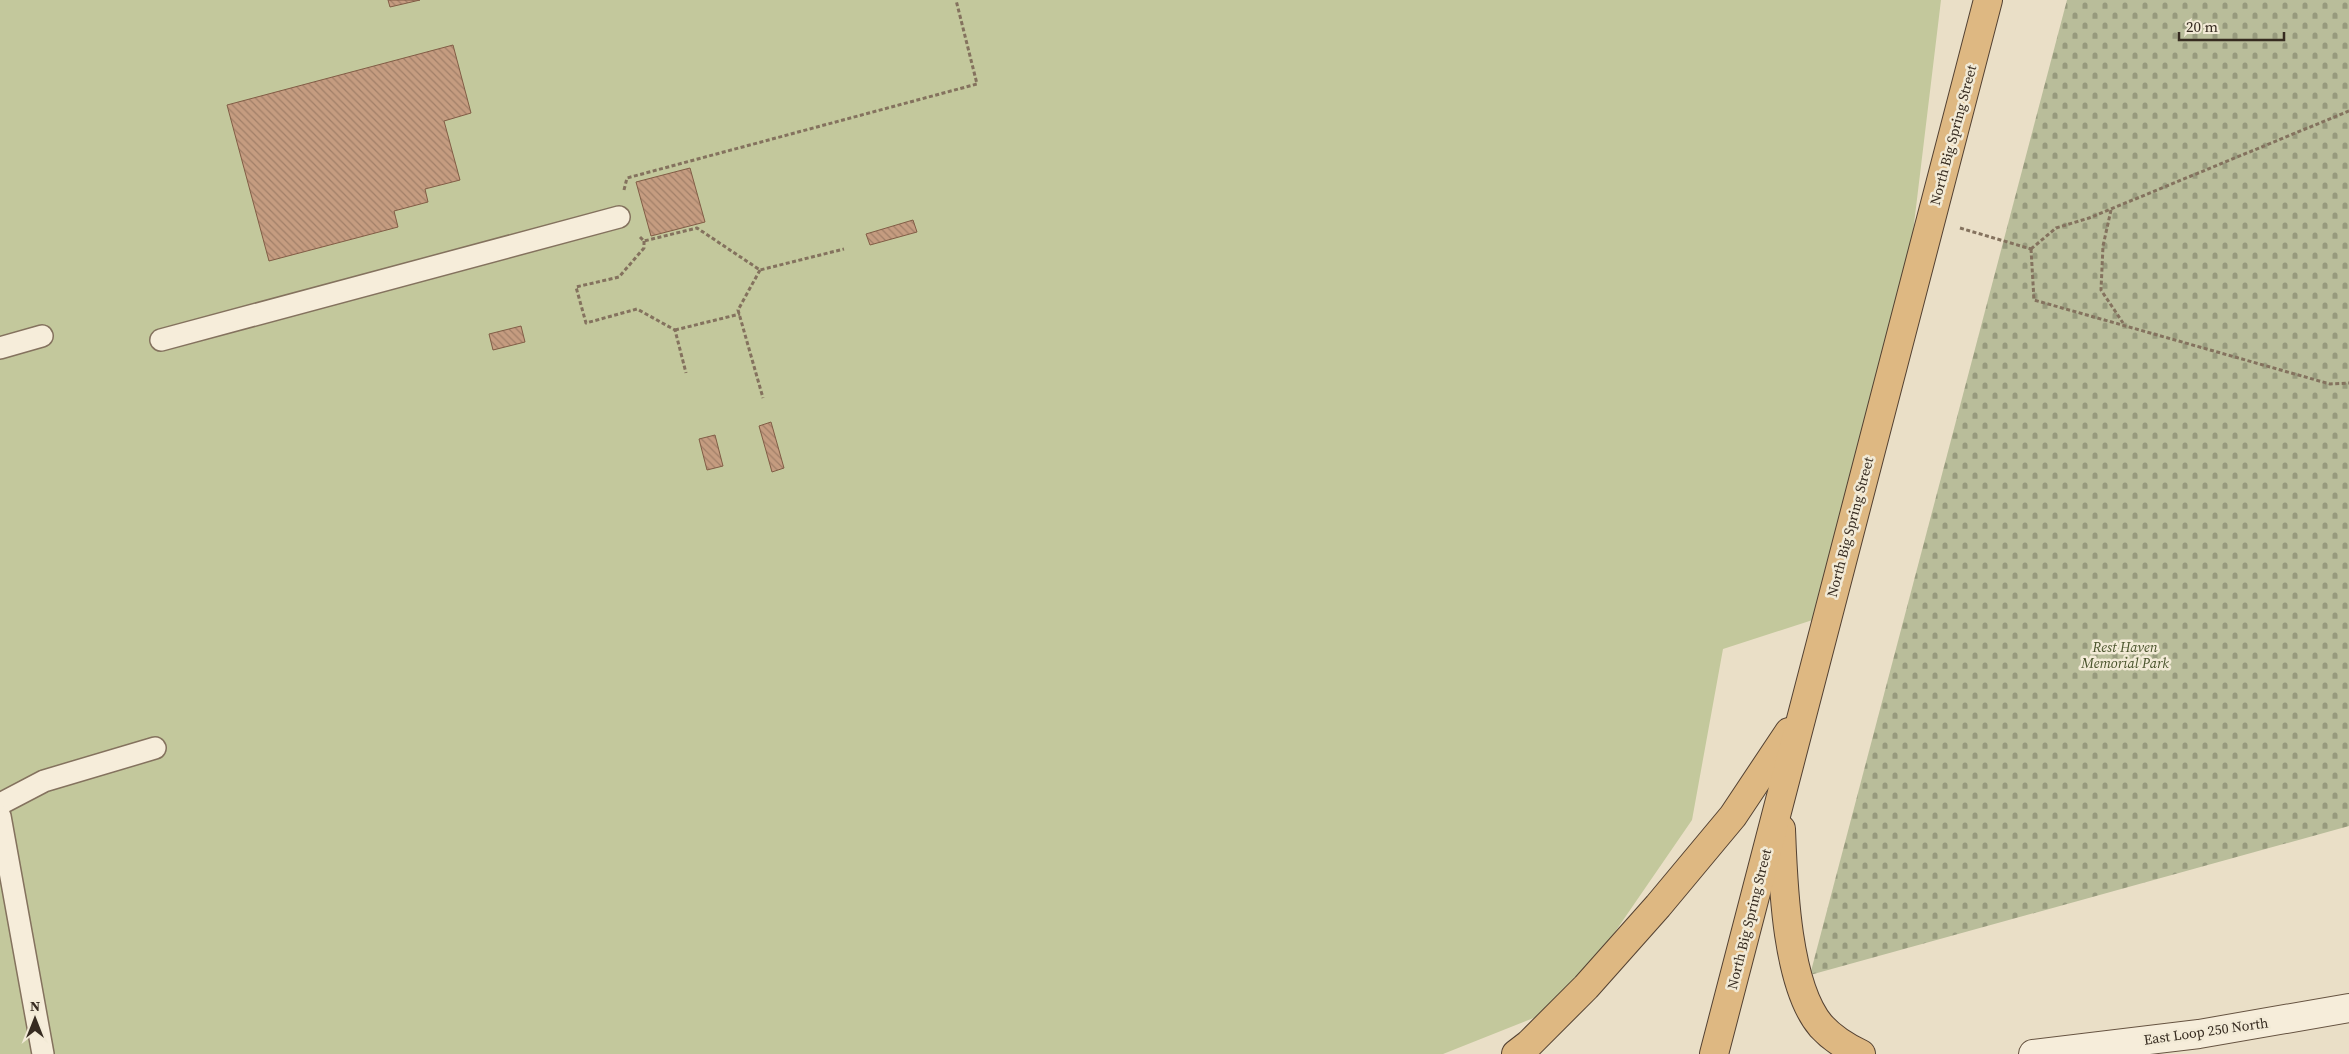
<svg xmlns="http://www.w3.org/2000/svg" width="2349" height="1054" font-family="'Source Serif 4',serif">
  <defs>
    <pattern id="cemetery-stones" width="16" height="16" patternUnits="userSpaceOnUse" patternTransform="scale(1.25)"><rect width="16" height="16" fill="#b9bd9a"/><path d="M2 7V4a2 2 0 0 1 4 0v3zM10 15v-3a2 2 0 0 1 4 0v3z" fill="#979a7d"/></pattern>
    <pattern id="building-back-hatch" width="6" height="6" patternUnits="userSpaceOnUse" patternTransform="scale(1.25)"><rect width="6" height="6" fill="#c59c80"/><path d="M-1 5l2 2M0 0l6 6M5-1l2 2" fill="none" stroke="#a17f68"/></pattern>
  </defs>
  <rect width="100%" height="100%" fill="#eadfc7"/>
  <path fill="url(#cemetery-stones)" d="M 2067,0 L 2349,0 L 2349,826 L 1810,975 Z"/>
  <path fill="#c3c89c" d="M 0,0 L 1941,0 L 1900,340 L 1828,615 L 1723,649 L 1692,820 L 1564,1006 L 1443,1054 L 0,1054 Z"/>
  <g fill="url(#building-back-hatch)" stroke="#815d46">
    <path d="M 388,0 L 420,0 L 390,7 Z"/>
    <path d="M 453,45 L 471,113 L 444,121 L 460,180 L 425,189 L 428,202 L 394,211 L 398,227 L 269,261 L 227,105 Z"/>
    <path d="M 690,168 L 705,222 L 651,236 L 636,182 Z"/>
    <path d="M 913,220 L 917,232 L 870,245 L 866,234 Z"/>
    <path d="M 521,326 L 525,342 L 493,350 L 489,334 Z"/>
    <path d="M 771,422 L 784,468 L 772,472 L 759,426 Z"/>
    <path d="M 715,435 L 723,466 L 707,470 L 699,439 Z"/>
  </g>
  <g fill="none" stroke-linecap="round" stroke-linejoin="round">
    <defs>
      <g id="service">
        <path d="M 161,340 L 619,217"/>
        <path d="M 0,348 L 42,336"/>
        <path d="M 0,804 L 44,781 L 155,748"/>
        <path d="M 0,816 L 43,1054"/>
      </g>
      <path id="secondary" d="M 2033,1054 L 2199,1034 L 2349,1008"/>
      <g id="trunk">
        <path d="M 1781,829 C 1783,881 1786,985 1821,1026 C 1832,1038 1846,1047 1861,1054"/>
        <path d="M 1516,1054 L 1529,1044 L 1586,987 L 1658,906 L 1733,816 L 1789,732"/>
        <path d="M 1714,1054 L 1988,0"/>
      </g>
    </defs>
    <use href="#service" stroke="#84725e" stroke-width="24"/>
    <use href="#secondary" stroke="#665341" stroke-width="30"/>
    <use href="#trunk" stroke="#534132" stroke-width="30"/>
    <g stroke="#84725e" stroke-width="3" stroke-dasharray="4 2.5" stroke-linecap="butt">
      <path d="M 624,190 L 627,178 L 977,84 L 956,0"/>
      <path d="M 2111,210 L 2103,246 L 2101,290 L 2123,323"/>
      <path d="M 1960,228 L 2031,249"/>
      <path d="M 640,237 L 644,241 L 697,228 L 760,270 L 844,249"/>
      <path d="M 644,241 L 644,248 L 619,277 L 576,287 L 586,323 L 637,309 L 675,330 L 686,373"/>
      <path d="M 2031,249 L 2034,300 L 2330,384 L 2349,383"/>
      <path d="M 2031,249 L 2056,228 L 2089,218 L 2349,111"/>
      <path d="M 760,270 L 738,310 L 763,398"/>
      <path d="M 675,330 L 740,314"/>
    </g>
    <use href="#service" stroke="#f6edda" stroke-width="21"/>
    <use href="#secondary" stroke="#f6edda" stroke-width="28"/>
    <use href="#trunk" stroke="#deb882" stroke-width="28"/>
  </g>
  <g text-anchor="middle" stroke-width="5" stroke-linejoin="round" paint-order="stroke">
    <g font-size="14" fill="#362b20" stroke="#f2ead6">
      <text transform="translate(1953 135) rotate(-75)" y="5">North Big Spring Street</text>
      <text transform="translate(1850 527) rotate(-75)" y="5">North Big Spring Street</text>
      <text transform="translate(1749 919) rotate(-76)" y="5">North Big Spring Street</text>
      <text transform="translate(2206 1031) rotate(-8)" y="5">East Loop 250 North</text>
    </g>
    <g font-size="14" font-style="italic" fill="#475129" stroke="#f2ead6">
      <text x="2125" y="652">Rest Haven<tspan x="2125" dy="16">Memorial Park</tspan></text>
    </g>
  </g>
  <g transform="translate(35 1019)" stroke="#f2ead6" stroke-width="4" paint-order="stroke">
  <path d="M0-4L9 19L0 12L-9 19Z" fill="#362b20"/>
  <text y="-8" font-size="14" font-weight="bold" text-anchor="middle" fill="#362b20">N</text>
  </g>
  <path d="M2179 32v8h105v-8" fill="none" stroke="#362b20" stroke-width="2.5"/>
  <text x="2186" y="32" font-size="15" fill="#362b20" stroke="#f2ead6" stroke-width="4" paint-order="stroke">20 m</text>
</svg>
